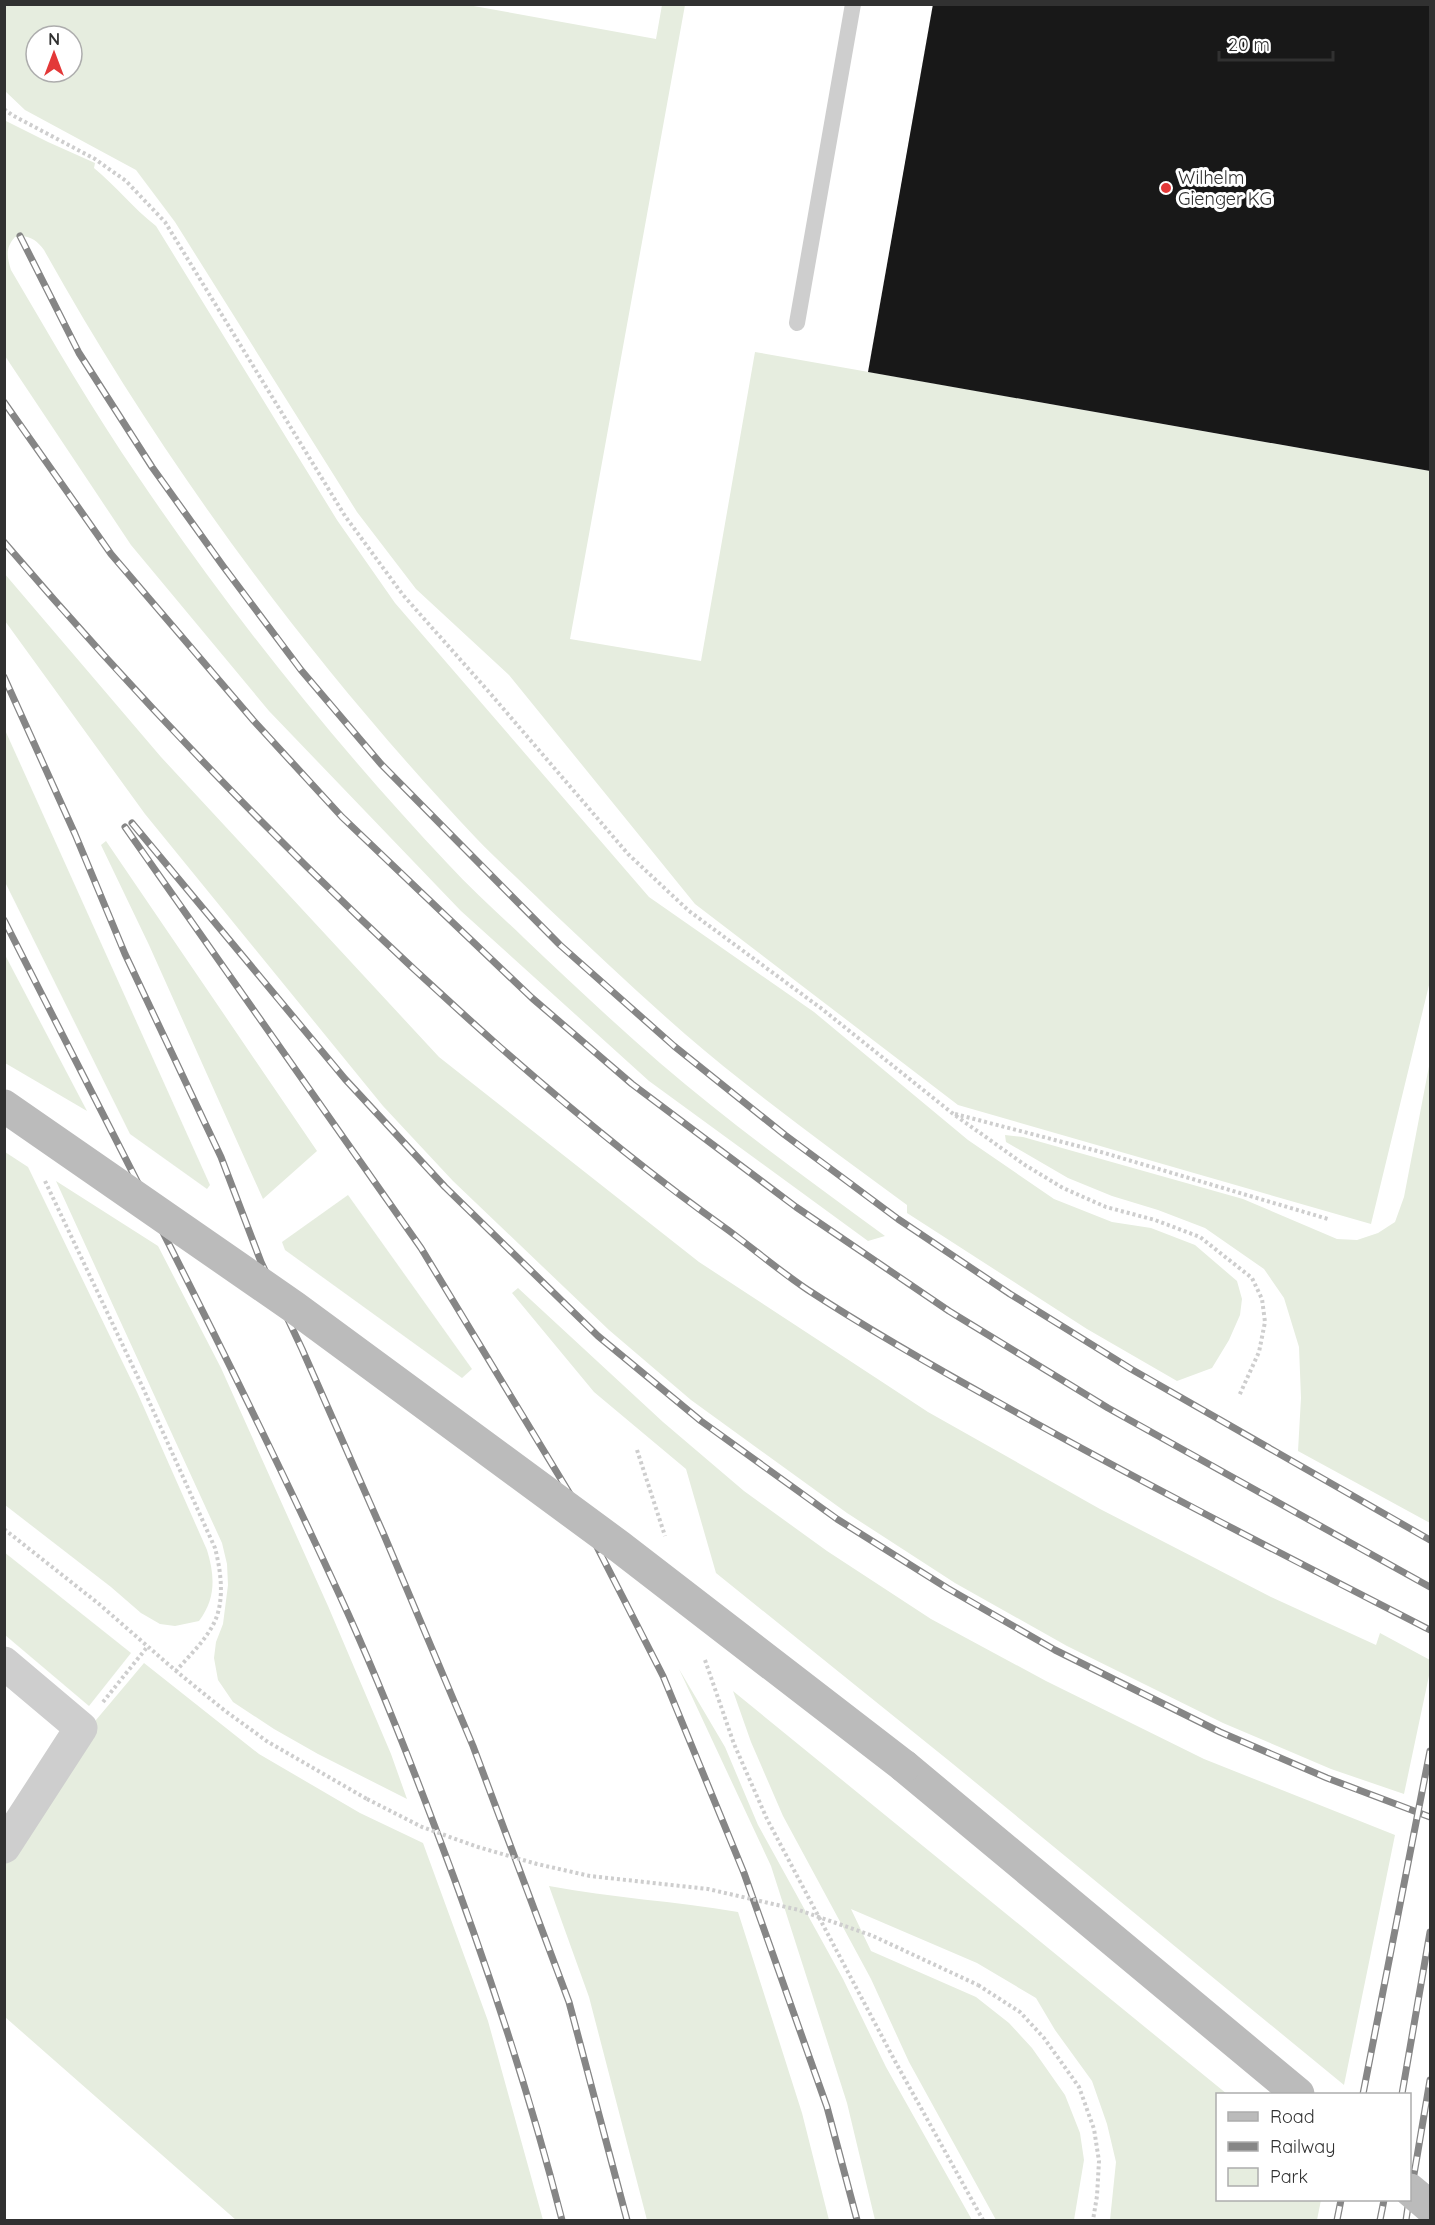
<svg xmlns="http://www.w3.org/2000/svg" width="1435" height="2225" font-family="Quicksand,sans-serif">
  <rect width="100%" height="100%" fill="#fff"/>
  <g fill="#e6eddf" fill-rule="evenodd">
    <path d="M 4,5 L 468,5 L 656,39 L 662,5 L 685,5 L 570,639 L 701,661 L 755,352 L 1430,471 L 1430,981 L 1371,1224 L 958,1105 L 695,904 L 509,675 L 416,589 L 357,512 L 175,222 L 136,170 L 25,110 L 5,91 ZM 36,36 L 72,36 L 72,72 L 36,72 Z"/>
    <path d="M 4,120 L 48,142 L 95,163 L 94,168 C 116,186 133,208 156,226 L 337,520 L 395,603 L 649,897 L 814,1012 L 968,1140 L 1054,1199 L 1112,1222 L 1151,1228 L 1195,1245 L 1237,1281 L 1242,1299 L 1240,1315 L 1229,1340 L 1212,1368 L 1177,1381 L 1087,1329 L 907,1213 L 907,1205 C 832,1150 756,1095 685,1034 C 638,993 592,949 546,906 C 523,883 498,861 476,838 C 309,661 162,462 44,250 C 37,240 28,234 15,237 C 5,248 7,257 11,270 C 52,340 93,411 139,478 C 231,614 335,744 448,864 C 472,890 499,914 524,938 C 568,980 614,1023 660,1063 C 732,1125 809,1180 885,1236 L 868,1241 L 649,1081 L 461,911 L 269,711 L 131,545 L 5,356 Z"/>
    <path d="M 4,573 L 161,757 L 439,1057 L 699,1262 L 928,1412 L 1100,1509 L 1271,1597 L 1376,1645 L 1380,1633 L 1430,1660 L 1430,1671 L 1404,1794 L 1331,1769 L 1223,1723 L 1067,1646 L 955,1583 L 847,1513 L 691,1400 L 609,1330 L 453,1181 L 383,1106 L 145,814 L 5,621 Z"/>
    <path d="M 5,730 L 210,1185 L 207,1189 L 130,1134 L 5,882 Z"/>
    <path d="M 106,841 L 317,1151 L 263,1199 L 149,945 L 101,845 Z"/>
    <path d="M 4,953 L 87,1111 L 5,1063 Z"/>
    <path d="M 1430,1061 L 1430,1523 L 1298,1451 L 1301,1398 L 1299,1347 L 1284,1298 L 1264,1269 L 1205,1228 L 1158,1210 L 1112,1196 L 1068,1178 L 1006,1142 L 1005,1135 L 1023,1137 L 1243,1199 L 1337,1239 L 1357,1240 L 1378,1233 L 1395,1222 L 1404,1197 Z"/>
    <path d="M 5,1152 L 28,1167 L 137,1392 L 207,1550 C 215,1576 216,1599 199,1621 L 175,1626 L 160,1624 L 141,1613 L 111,1587 L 5,1505 Z"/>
    <path d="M 56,1181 L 158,1246 L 221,1368 L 328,1606 L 391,1754 L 407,1799 L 318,1754 L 274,1729 L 233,1702 L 218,1680 L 214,1658 L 216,1642 L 223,1624 L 228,1585 L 227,1564 L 222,1543 Z"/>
    <path d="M 348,1195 L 472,1369 L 462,1378 L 285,1250 L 282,1242 Z"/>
    <path d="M 518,1288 L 663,1422 L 744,1491 L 827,1551 L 931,1619 L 1046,1681 L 1204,1759 L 1395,1835 L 1344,2085 L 953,1764 L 716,1573 L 686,1469 L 594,1392 L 512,1293 Z"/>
    <path d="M 4,1552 L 131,1653 L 89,1706 L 5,1635 Z"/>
    <path d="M 144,1663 L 259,1754 L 360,1813 L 423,1843 L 488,2021 L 543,2220 L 236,2220 L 5,2017 L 4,1864 L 96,1720 Z"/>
    <path d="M 679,1669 L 725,1747 L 758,1825 L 843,1979 L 886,2067 L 972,2220 L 875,2220 L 847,2103 L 771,1866 Z"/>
    <path d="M 733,1691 L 1227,2094 L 1218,2094 L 1218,2200 L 1321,2200 L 1317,2220 L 1110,2220 L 1116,2162 L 1107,2124 L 1092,2081 L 1055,2030 L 1036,1998 L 977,1963 L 851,1909 L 871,1951 L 976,1997 L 1009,2023 L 1032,2048 L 1065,2095 L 1080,2133 L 1084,2160 L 1074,2220 L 996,2220 L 909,2062 L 871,1979 L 783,1816 L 751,1742 Z"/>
    <path d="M 549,1886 C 611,1898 675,1901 738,1912 L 802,2113 L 829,2220 L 647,2220 L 589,1997 Z"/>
  </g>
  <path fill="#181818" d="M 933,4 L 1430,4 L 1430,471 L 868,372 Z"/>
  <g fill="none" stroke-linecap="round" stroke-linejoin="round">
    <g stroke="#cecece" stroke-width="4" stroke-dasharray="3 3" stroke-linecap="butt">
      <path d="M 4,109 L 12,115 L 95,159 L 126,181 L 165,222 L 345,516 L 403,595 L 489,692 L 628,854 L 689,911 L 822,1009 L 952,1113 L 1025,1165 L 1063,1188 L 1106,1207 L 1155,1220 L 1200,1237 L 1252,1278 L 1262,1299 L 1265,1322 L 1259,1352 L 1239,1396"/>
      <path d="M 955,1114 L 1101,1152 L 1328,1219"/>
      <path d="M 45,1181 L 143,1388 L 215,1548 C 221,1571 225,1601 214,1623 C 205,1641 189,1656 176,1671"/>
      <path d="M 637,1450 L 665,1536"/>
      <path d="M 4,1529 L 99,1604 L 176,1671 L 224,1710 L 268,1742 L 367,1799"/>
      <path d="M 705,1660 L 734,1744 L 767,1819 L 896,2063 L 983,2220"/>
      <path d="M 103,1702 L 148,1646"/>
      <path d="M 978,1985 L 1020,2012 L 1044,2038 L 1079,2087 L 1094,2129 L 1099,2161 L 1097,2196 L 1093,2220"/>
    </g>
    <path stroke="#cecece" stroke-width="16" d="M 797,323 L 853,4"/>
    <path stroke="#cecece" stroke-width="33" d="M 4,1663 L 81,1728 L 4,1847"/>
    <path stroke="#bbb" stroke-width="33" d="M 904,1766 L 1298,2094"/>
    <defs>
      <g id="rail">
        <path d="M 20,236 L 79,353 L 152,467 L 223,566 L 301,670 L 381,764 L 560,945 L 674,1046 L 785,1135 L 898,1219 L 1010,1294 L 1131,1369 L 1430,1540"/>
        <path d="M 4,402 L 111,554 L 253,720 L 342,817 L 532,998 L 632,1084 L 796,1207 L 949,1311 L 1108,1408 L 1430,1587"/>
        <path d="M 4,542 C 158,722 324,891 501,1048 C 574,1112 649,1174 728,1230 C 755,1250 781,1272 808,1290 C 874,1333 943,1372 1012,1410 C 1150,1487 1290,1558 1430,1630"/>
        <path d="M 4,677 L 75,834 L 125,954 L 221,1157 L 261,1262 L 302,1349 L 384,1535 L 473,1746 L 569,2002 L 627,2220"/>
        <path d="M 132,823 L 345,1079 L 445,1187 L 598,1336 L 701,1421 L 837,1519 L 947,1588 L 1055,1650 L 1220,1732 L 1327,1778 L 1430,1817"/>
        <path d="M 125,827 L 421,1248 L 570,1494 L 663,1676 L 744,1873 L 827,2107 L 857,2220"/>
        <path d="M 4,920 C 118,1145 235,1368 340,1596 C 375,1672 406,1750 435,1827 C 484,1956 528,2087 562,2220"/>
        <path d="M 1363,2094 L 1430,1751"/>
        <path d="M 1402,2094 L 1430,1932"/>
        <path d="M 1410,2198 L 1430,2080"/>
        <path d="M 1337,2220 L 1341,2200"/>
        <path d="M 1380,2220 L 1384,2200"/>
        <path d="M 1406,2220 L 1409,2200"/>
        <path d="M 1429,2220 L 1430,2210"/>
      </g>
    </defs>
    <use href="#rail" stroke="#868686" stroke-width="7"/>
    <use href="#rail" stroke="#fff" stroke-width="4.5" stroke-dasharray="14" stroke-linecap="butt"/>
    <path stroke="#cecece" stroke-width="4" stroke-dasharray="3 3" stroke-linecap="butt" d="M 367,1799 L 422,1827 L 478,1847 L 537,1864 L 590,1876 L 708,1889 L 799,1910 L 873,1936 L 978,1985"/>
    <g stroke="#bbb" stroke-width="33">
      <path d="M 4,1106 L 294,1307 L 620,1547 L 904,1766"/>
      <path d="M 1410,2190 L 1430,2207"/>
    </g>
  </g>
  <circle fill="#e33838" stroke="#fff" stroke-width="2" cx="1166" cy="188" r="6"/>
  <g text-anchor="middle" stroke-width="6" stroke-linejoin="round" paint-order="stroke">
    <g font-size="18" fill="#313131" stroke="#fff" text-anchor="start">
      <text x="1178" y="184">Wilhelm<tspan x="1178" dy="21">Gienger KG</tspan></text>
    </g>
  </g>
  <rect width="1435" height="2225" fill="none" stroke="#313131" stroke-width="12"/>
  <rect x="1216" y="2093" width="195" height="108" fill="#ffffff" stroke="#adadad" stroke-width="1.5"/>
  <rect x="1228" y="2112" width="30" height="9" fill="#bbbbbb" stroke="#adadad" stroke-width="1.5"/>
  <text x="1270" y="2123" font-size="18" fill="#313131">Road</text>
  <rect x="1228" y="2142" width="30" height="9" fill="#868686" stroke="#adadad" stroke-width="1.5"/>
  <text x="1270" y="2153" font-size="18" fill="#313131">Railway</text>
  <rect x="1228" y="2168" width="30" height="18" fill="#e6eddf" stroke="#adadad" stroke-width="1.5"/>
  <text x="1270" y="2183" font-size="18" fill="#313131">Park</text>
  <g transform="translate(54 54)"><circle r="28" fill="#ffffff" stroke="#adadad" stroke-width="1.5"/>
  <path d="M0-4.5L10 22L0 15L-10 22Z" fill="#e33838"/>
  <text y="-9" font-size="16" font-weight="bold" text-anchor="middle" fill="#313131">N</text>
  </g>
  <path d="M1219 51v9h114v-9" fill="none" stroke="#313131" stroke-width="3"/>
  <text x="1228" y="51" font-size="18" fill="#313131" stroke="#ffffff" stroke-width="4.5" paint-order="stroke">20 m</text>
</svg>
